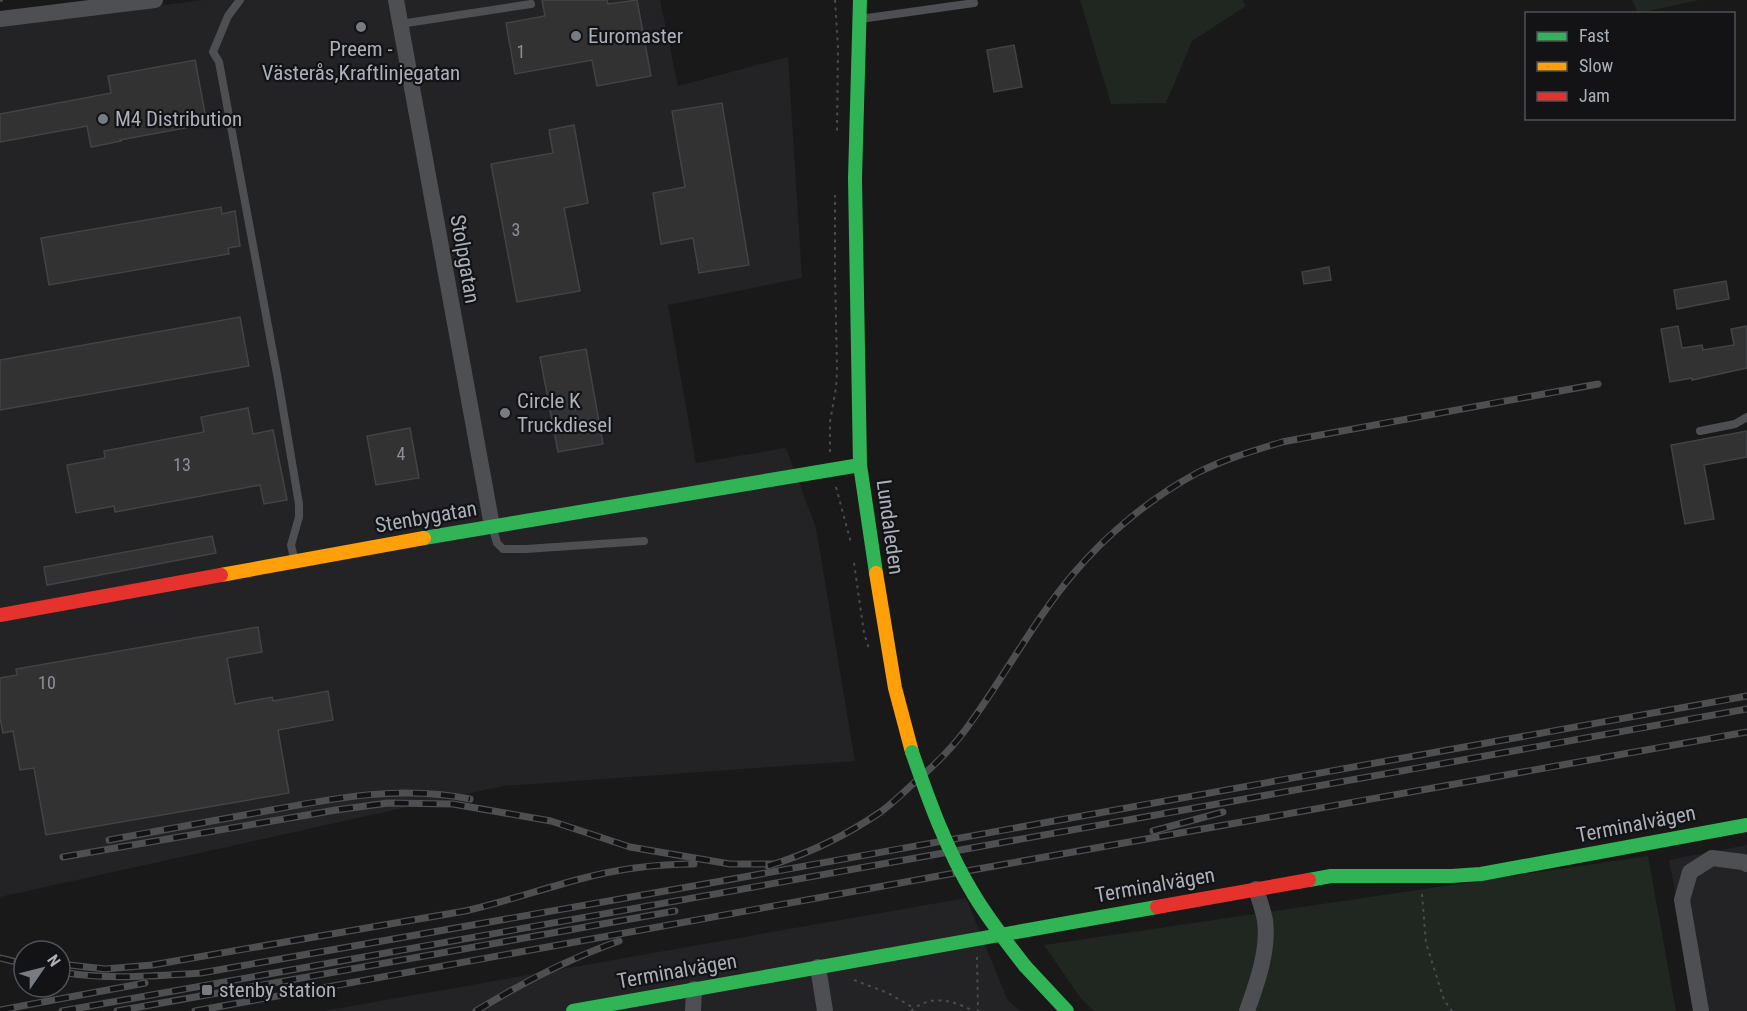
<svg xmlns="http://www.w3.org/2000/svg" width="1747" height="1011" font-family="'Roboto Condensed',sans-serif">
  <rect width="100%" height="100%" fill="#191919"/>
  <g fill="#232326">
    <path d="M 204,0 L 660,0 L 678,86 L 788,57 L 802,278 L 668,305 L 696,463 L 786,448 L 816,528 L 855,761 L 503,786 L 0,897 L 0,25 Z"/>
    <path d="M 1747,845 L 1747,1011 L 1698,1011 L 1669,860 Z"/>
    <path d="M 966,898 L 1007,999 L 1020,1011 L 323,1011 Z"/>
  </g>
  <g fill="#1f2720">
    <path d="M 1080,0 L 1242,0 L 1246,6 L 1192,41 L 1166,103 L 1111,104 Z"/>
    <path d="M 1632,0 L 1700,0 L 1638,13 Z"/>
    <path d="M 1648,856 L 1676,1011 L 1094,1011 L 1082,1000 L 1044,945 Z"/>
  </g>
  <g fill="#323233" stroke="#424345" stroke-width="1.5">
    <path d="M 542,0 L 607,0 L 608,4 L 637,0 L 651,76 L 597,86 L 592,60 L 515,74 L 506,23 L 545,16 Z"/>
    <path d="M 1014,45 L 1022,87 L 994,92 L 987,50 Z"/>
    <path d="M 195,60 L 207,124 L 120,140 L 121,141 L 91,147 L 87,126 L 0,142 L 0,114 L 111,93 L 108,76 Z"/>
    <path d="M 722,103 L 749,265 L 699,273 L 693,238 L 661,244 L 653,193 L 685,187 L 672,111 Z"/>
    <path d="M 574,125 L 588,203 L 564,208 L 580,291 L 517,302 L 491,164 L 553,153 L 549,130 Z"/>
    <path d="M 221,207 L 222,214 L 235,211 L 240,246 L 228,248 L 229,254 L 49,285 L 41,238 Z"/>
    <path d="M 1329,267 L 1331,280 L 1304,284 L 1302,272 Z"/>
    <path d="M 1726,281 L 1729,299 L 1677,309 L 1674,290 Z"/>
    <path d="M 240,317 L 249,366 L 0,410 L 0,360 Z"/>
    <path d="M 1678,326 L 1682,348 L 1702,345 L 1703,350 L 1734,345 L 1731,329 L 1747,326 L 1747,368 L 1692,380 L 1692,378 L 1670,382 L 1661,329 Z"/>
    <path d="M 586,349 L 603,444 L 558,452 L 540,357 Z"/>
    <path d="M 248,408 L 253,434 L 273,430 L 287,500 L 264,504 L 260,485 L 115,512 L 114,506 L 76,513 L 67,465 L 105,458 L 104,451 L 204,432 L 201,417 Z"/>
    <path d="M 410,428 L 419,478 L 376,485 L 367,436 Z"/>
    <path d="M 1747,431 L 1747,457 L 1704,465 L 1714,519 L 1685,524 L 1671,445 Z"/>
    <path d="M 212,536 L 216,553 L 47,585 L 44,567 Z"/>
    <path d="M 258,627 L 262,652 L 227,658 L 235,704 L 272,697 L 273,701 L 328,691 L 333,720 L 278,730 L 289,793 L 46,835 L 34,768 L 20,770 L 13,731 L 3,733 L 0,718 L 0,678 L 17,675 L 16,669 Z"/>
  </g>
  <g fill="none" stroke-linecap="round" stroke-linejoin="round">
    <g stroke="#494b4d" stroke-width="2" stroke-dasharray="3 4.5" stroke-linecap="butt">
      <path d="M 835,0 L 838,47 L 837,132"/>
      <path d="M 0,1 L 6,0"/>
      <path d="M 830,452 L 830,422 L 836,388 L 837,369 L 835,273 L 835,195"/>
      <path d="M 836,487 L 851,543"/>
      <path d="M 854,563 L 864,633 L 869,649"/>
      <path d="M 1422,894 L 1426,943 L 1444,1000 L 1452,1011"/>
      <path d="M 977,957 L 978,1011"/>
      <path d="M 854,980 L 888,993 L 914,1008"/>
      <path d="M 911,1011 C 930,994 953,1000 973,1011"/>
    </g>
    <g stroke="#4d4f52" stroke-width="8">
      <path d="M 240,0 L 228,16 L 213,52 L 219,62 L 279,385 L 299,504 L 299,517 L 291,545 L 295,562"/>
      <path d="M 860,19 L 974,3"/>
      <path d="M 400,24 L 531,4"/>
      <path d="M 1700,431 L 1735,424 L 1747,417"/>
      <path d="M 492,526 L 497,543 L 503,549 L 526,549 L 644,541"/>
    </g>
    <g stroke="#4d4f52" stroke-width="16">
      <path d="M 396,0 L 492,526"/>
      <path d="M 0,19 L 155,0"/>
      <path d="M 818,967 L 825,1011"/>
      <path d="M 693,1011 L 694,989"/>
      <path d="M 1247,1011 C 1257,983 1269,950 1265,920 C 1263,910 1259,899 1256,889"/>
      <path d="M 1701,1011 L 1682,900 L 1690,872 L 1712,858 L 1743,862 L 1747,864"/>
    </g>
    <g stroke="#30b455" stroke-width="14">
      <path d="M 860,0 L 855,178 L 860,465 L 876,573"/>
      <path d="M 424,538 L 860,465"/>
      <path d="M 1309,880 L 1331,876 L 1451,876 L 1481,874 L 1747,825"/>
      <path d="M 1025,966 L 1067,1011"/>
      <path d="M 573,1011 L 1157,907"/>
    </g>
    <g stroke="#ff9f0a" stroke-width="14">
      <path d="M 876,573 L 895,688 L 912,752"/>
      <path d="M 221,575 L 424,538"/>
    </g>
    <g stroke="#e5322d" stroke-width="14">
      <path d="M 0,615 L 221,575"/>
      <path d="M 1157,907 L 1309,880"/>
    </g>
    <defs>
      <g id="rail">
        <path d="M 1153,831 L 1223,812"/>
        <path d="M 109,840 C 161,830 214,821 266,811 C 335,798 400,785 470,799"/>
        <path d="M 63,857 L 336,810 L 388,803 L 453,804 L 551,821 L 630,847 L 730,864 L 774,864"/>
        <path d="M 768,866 C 808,854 847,835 882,811 C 894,802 905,791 916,781 C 934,766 952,748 966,729 C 1004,678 1033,621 1074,573 C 1107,534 1152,497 1197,473 C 1224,459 1253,451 1282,442 L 1598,384"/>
        <path d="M 0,958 L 24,964"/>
        <path d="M 69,965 L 105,969 L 152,965 L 465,911 C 504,902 542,889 580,879 C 617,869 655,864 694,864"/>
        <path d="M 60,972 C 109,980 151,976 201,973 L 716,882 L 1747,696"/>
        <path d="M 0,1010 L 145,983"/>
        <path d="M 62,1011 L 1747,709"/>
        <path d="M 117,1011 L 675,911"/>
        <path d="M 195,1011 L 944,875 L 1747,732"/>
        <path d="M 476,1011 C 522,983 568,959 619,941"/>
      </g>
    </defs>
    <use href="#rail" stroke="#4d4f51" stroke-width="7"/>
    <use href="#rail" stroke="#131316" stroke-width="4.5" stroke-dasharray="14" stroke-linecap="butt"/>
    <path stroke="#30b455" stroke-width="14" d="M 912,752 C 929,801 947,851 974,895 C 989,920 1007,943 1025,966"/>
  </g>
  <g fill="#777b82" stroke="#131316" stroke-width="2">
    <circle cx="361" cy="27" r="6"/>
    <circle cx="576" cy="36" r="6"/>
    <circle cx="103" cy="119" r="6"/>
    <circle cx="505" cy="413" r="6"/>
    <rect x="201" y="984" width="12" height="12" rx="3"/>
  </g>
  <g text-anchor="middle" stroke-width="4.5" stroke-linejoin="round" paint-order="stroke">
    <g font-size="18" fill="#8c9098">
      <text x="521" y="58">1</text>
      <text x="516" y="236">3</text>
      <text x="401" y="460">4</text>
      <text x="182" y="471">13</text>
      <text x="47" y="689">10</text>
    </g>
    <g font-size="21" fill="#aab0ba" stroke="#131316" text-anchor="start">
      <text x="588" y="43">Euromaster</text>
      <text x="361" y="56" text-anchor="middle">Preem -<tspan x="361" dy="24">Västerås,Kraftlinjegatan</tspan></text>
      <text x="115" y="126">M4 Distribution</text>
      <text x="517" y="408">Circle K<tspan x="517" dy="24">Truckdiesel</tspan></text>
      <text x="219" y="997">stenby station</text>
    </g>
    <g font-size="21" fill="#aab0ba" stroke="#131316">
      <text transform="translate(465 259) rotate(80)" y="7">Stolpgatan</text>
      <text transform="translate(426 517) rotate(-10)" y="7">Stenbygatan</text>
      <text transform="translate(890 527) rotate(82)" y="7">Lundaleden</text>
      <text transform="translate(1636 824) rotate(-11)" y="7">Terminalvägen</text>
      <text transform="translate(1155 885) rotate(-10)" y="7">Terminalvägen</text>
      <text transform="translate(677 971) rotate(-10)" y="7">Terminalvägen</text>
    </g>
  </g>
  <rect x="1525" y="12" width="210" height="108" fill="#131316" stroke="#4f5258" stroke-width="1.5"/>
  <rect x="1537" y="32" width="30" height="9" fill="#30b455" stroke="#4f5258" stroke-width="1.5"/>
  <text x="1579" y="42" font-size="18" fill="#aab0ba">Fast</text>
  <rect x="1537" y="62" width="30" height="9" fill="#ff9f0a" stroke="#4f5258" stroke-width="1.5"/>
  <text x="1579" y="72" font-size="18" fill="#aab0ba">Slow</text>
  <rect x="1537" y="92" width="30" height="9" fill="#e5322d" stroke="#4f5258" stroke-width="1.5"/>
  <text x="1579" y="102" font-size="18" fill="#aab0ba">Jam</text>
  <g transform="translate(42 969) rotate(55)"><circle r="28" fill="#131316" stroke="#4f5258" stroke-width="1.5"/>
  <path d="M0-4.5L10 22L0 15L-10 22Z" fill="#777b82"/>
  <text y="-9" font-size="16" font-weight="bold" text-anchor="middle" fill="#aab0ba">N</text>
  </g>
</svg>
